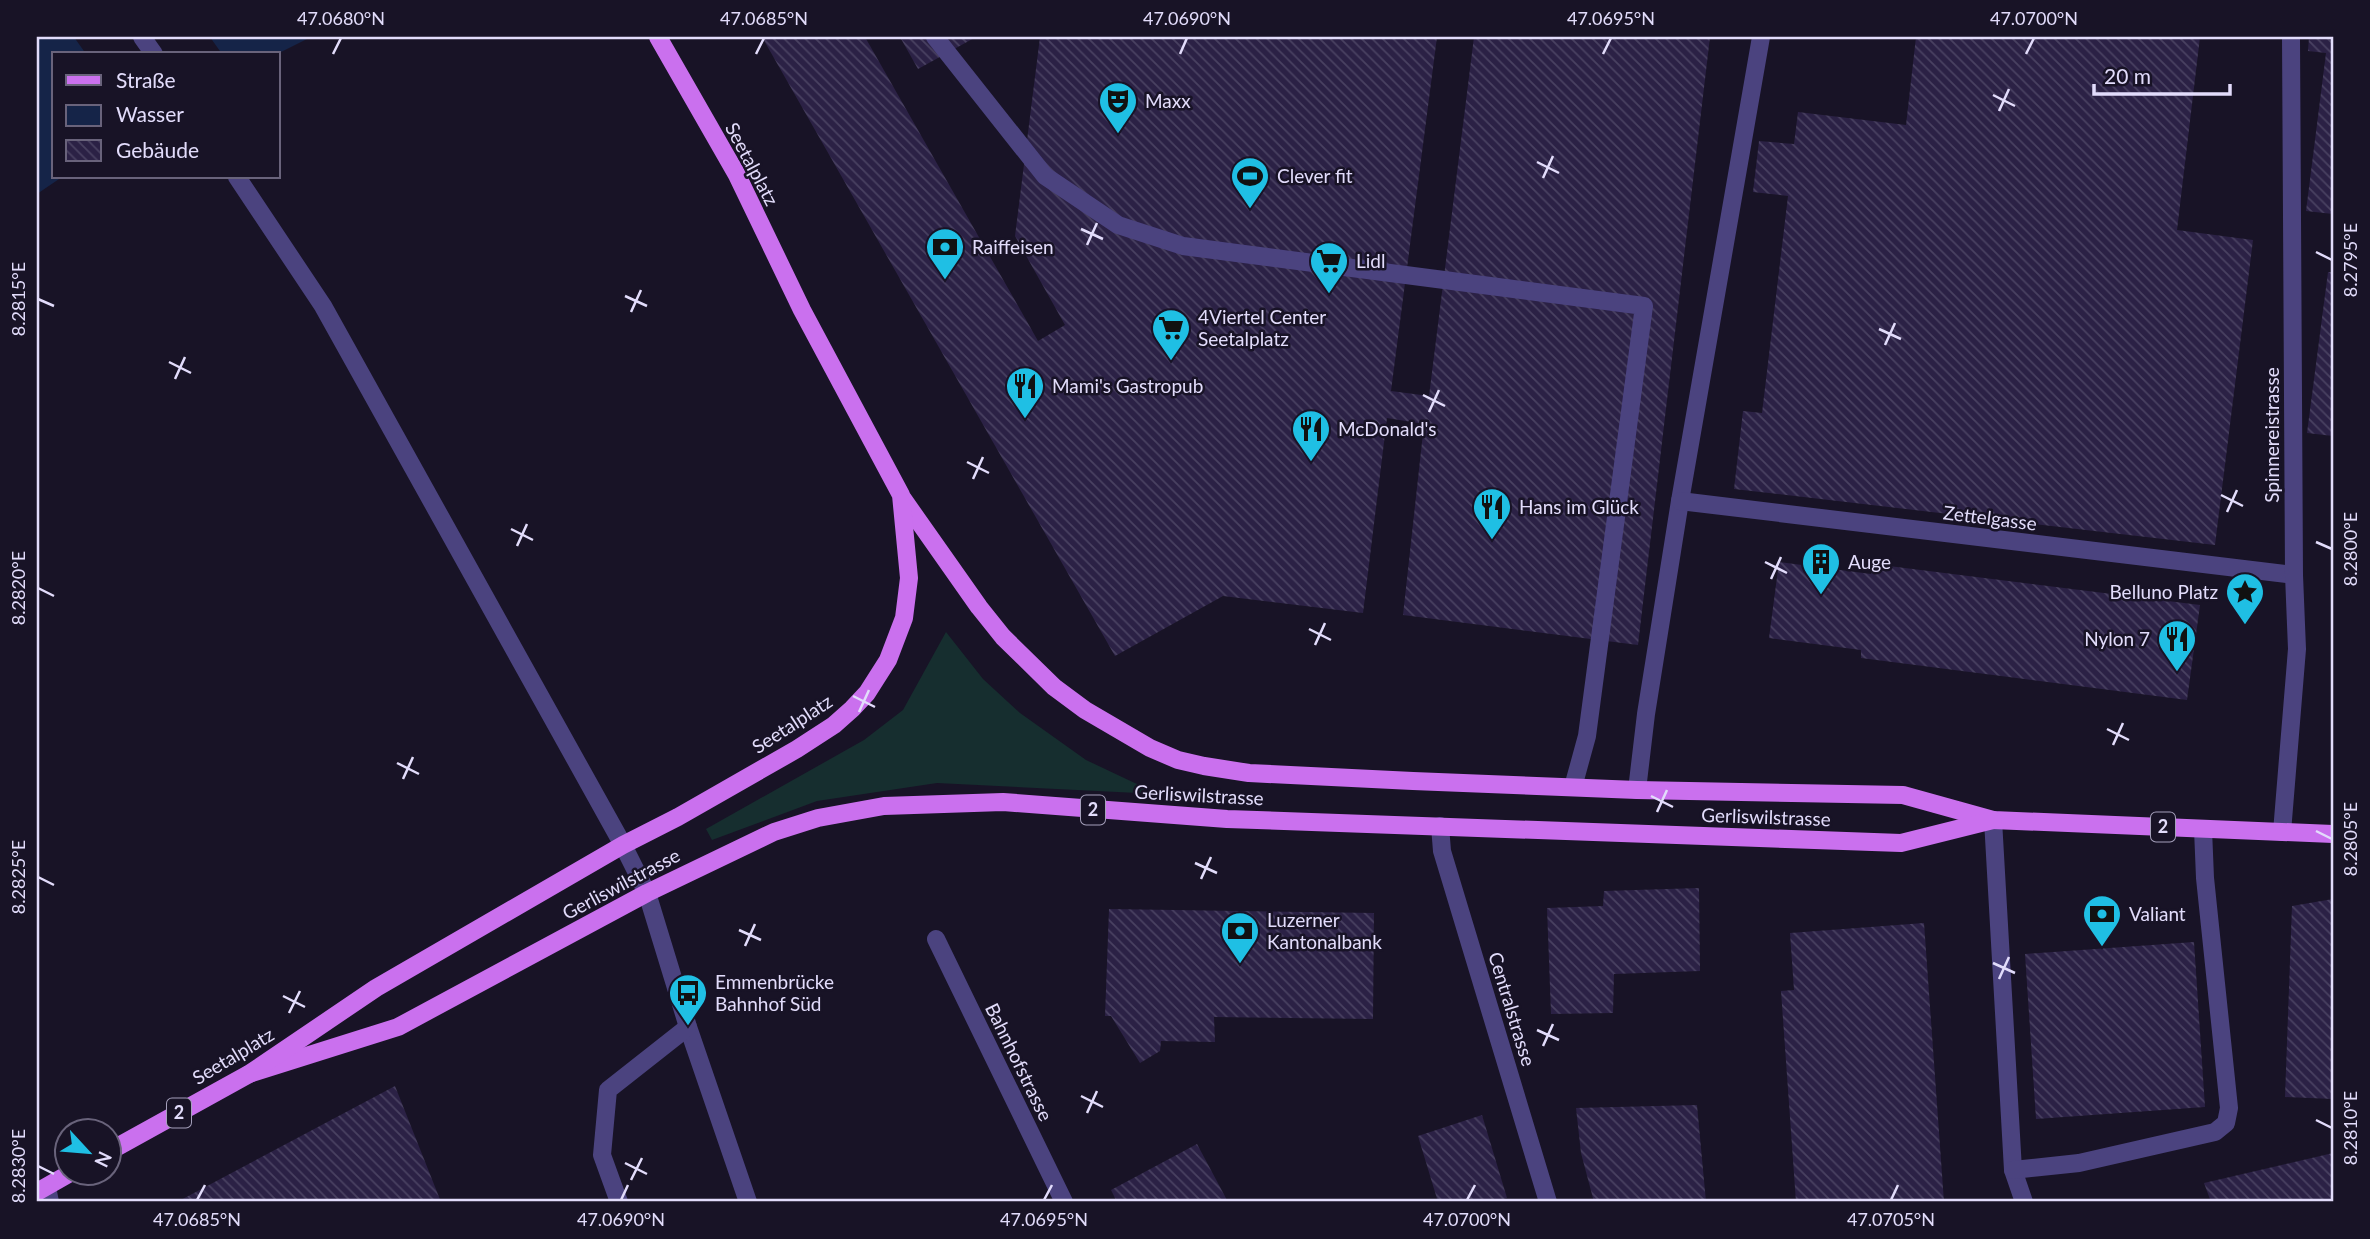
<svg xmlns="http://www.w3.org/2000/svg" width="2370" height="1239" font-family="Lato,sans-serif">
  <defs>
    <pattern id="building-back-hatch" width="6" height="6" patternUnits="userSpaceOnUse" patternTransform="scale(1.75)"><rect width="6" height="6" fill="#2b2145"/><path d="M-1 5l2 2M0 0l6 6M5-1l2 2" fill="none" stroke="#494161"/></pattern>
  </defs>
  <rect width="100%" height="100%" fill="#181326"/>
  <path fill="#162e2f" d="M 946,632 L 983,679 L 1020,713 L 1086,760 L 1158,794 L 937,783 L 817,801 L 712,840 L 706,829 L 864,740 L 903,710 Z"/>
  <path fill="#152448" d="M 37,37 L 311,37 L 277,54 L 54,54 L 54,177 L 62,177 L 37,194 Z"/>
  <path fill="#181326" d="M 74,37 L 210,37 L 222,54 L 86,54 Z"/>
  <g fill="url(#building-back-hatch)">
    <path d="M 762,37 L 865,37 L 1038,341 L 1065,325 L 1015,236 L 1040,37 L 1437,37 L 1391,391 L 1429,396 L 1474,37 L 1710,37 L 1638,645 L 1403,615 L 1424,424 L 1387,418 L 1363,613 L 1223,596 L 1115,656 Z"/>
    <path d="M 900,37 L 976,37 L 918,69 Z"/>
    <path d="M 1916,37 L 2200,37 L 2177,230 L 2253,240 L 2215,545 L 1734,489 L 1743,411 L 1762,413 L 1788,196 L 1753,192 L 1759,141 L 1794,144 L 1798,112 L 1906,125 Z"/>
    <path d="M 2309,37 L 2333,37 L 2333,214 L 2306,211 L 2326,53 L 2308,51 Z"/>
    <path d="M 2328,272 L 2333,272 L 2333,436 L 2307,433 Z"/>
    <path d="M 1779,562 L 1871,574 L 1873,564 L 2200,605 L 2187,700 L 1861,658 L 1861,650 L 1769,638 Z"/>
    <path d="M 1699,888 L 1700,971 L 1614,974 L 1613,1013 L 1551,1014 L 1547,908 L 1603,906 L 1604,891 Z"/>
    <path d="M 2333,899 L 2333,1099 L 2285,1097 L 2292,906 Z"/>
    <path d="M 1109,909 L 1374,913 L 1373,1019 L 1214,1017 L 1215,1042 L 1161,1041 L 1160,1051 L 1140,1063 L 1111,1016 L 1105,1016 Z"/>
    <path d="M 1924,923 L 1944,1202 L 1796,1202 L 1781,991 L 1794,990 L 1790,933 Z"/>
    <path d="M 2194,942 L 2205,1107 L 2036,1119 L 2025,954 Z"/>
    <path d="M 395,1086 L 441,1202 L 177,1202 Z"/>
    <path d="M 1697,1105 L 1706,1202 L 1594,1202 L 1581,1153 L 1576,1108 Z"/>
    <path d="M 1482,1115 L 1507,1198 L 1492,1202 L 1438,1202 L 1418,1136 Z"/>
    <path d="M 1197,1144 L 1228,1202 L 1117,1202 L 1111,1190 Z"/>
    <path d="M 2333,1153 L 2333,1202 L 2211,1202 L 2204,1183 Z"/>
  </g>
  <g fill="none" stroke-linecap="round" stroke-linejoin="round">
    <g stroke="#4b437f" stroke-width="18">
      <path d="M 142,37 L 154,54"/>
      <path d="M 935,37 L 1045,176 L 1118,225 L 1183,246 L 1644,306 L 1587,736 L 1573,787"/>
      <path d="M 237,177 L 323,306 L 623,845 L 647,893 L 688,1027 L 748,1202"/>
      <path d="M 1637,790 L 1646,714 L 1680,501 L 1761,37"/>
      <path d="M 1993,820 L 2013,1170 L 2024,1202"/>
      <path d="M 2013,1170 L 2079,1163 L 2215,1132 L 2226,1123 L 2229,1108 L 2205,878 L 2203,829"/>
      <path d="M 619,1202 L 602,1155 L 608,1090 L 688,1027"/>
    </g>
    <g stroke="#4b437f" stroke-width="18">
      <path d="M 1680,501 L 2294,575"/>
      <path d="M 1440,826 L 1442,851 L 1548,1202"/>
      <path d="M 2282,832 L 2297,649 L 2294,575 L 2291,37"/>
      <path d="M 936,939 L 1064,1202"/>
      <path d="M 47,1187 L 50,1202"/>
    </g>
    <g stroke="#ca70ee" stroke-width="18">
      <path d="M 903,499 L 979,607 L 1003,637 L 1054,687 L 1085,710 L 1150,748 L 1178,760 L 1204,766 L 1249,773 L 1413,781 L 1637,790 L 1903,795 L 1993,820 L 2333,834"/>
      <path d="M 249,1074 L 398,1027 L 647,893 L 774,832 L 818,818 L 884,806 L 1003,802 L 1227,819 L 1901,843 L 1993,820"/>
      <path d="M 108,1152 L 249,1074 L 376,988 L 623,845 L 678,817 L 797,749 L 834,725 L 852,709 L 867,693 L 888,660 L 904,618 L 909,578 L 901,495 L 802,310 L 737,175 L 658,37"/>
      <path d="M 37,1192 L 72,1172"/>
    </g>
  </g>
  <path fill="none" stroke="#e2dcfb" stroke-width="2.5" d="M 333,54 L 341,38M 756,54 L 764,38M 1180,54 L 1187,38M 1603,54 L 1611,38M 2026,54 L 2034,38M 1993,95 L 2015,106M 1999,111 L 2009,89M 1537,162 L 1559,173M 1543,178 L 1553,156M 1081,229 L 1103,239M 1087,245 L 1097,223M 2316,252 L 2332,260M 625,296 L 647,306M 38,299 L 54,306M 631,312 L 641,290M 1879,329 L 1901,339M 1885,345 L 1895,323M 169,362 L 191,373M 175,379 L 185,357M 1423,395 L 1445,406M 1429,412 L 1439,390M 967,462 L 989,473M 973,479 L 983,457M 2221,495 L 2243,506M 2227,512 L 2237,490M 511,529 L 533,540M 2316,542 L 2332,549M 517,546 L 527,524M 1765,562 L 1787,573M 1771,579 L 1781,557M 38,588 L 54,596M 1309,629 L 1331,640M 1315,645 L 1325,623M 853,696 L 875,707M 859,712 L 869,690M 2107,729 L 2129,740M 2113,745 L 2123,723M 397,763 L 419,774M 403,779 L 413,757M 1651,796 L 1673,807M 1657,812 L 1667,790M 2316,831 L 2332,839M 1195,863 L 1217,873M 38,877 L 54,885M 1201,879 L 1211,857M 739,930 L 761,940M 745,946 L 755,924M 1993,963 L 2015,973M 1999,979 L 2009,957M 283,996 L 305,1007M 289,1013 L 300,991M 1537,1030 L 1559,1040M 1543,1046 L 1553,1024M 1081,1096 L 1103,1107M 1087,1113 L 1097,1091M 2316,1120 L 2332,1128M 625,1163 L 647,1174M 38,1166 L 54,1174M 631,1180 L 642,1158M 197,1200 L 205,1185M 621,1200 L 628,1185M 1044,1200 L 1052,1185M 1467,1200 L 1475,1185M 1891,1200 L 1898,1185"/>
  <defs>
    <symbol id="theatre-pin" viewBox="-11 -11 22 30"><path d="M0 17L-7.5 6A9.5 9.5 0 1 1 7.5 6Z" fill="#1fbfe4" stroke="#181326"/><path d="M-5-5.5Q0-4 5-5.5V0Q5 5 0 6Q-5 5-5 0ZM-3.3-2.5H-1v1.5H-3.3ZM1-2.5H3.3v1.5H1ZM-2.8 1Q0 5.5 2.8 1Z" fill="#111"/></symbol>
    <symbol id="stadium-pin" viewBox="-11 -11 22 30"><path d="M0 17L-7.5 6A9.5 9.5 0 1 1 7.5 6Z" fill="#1fbfe4" stroke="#181326"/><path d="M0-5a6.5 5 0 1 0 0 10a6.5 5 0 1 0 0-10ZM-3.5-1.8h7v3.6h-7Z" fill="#111"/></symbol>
    <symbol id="bank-pin" viewBox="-11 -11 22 30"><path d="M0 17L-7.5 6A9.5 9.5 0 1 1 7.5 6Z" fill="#1fbfe4" stroke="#181326"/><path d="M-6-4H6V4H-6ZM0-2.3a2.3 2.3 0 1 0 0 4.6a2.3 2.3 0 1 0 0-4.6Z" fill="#111"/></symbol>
    <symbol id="supermarket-pin" viewBox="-11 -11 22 30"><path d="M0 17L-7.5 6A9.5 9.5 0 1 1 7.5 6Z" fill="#1fbfe4" stroke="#181326"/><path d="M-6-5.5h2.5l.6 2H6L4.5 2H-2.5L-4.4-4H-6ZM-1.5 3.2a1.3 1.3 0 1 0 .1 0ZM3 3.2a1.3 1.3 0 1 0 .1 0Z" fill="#111"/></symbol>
    <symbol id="restaurant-pin" viewBox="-11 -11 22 30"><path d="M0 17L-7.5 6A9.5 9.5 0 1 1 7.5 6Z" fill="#1fbfe4" stroke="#181326"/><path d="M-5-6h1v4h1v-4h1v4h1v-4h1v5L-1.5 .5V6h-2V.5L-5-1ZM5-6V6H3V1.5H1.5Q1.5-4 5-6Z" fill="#111"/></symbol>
    <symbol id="building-pin" viewBox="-11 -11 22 30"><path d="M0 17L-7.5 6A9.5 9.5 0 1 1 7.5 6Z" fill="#1fbfe4" stroke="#181326"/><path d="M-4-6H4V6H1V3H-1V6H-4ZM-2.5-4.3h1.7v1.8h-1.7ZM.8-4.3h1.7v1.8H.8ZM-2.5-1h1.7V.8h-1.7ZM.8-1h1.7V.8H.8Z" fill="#111"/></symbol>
    <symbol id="sight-pin" viewBox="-11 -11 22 30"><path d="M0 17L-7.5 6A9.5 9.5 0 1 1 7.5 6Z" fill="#1fbfe4" stroke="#181326"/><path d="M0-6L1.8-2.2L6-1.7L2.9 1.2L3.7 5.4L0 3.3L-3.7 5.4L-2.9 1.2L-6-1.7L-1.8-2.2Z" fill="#111"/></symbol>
    <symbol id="bus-pin" viewBox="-11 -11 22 30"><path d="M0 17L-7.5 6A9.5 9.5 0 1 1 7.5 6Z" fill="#1fbfe4" stroke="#181326"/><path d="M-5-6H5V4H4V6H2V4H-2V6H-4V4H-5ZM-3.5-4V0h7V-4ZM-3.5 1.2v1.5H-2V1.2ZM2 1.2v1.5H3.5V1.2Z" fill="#111"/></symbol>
  </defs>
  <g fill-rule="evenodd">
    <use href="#theatre-pin" x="1096" y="79" width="44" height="60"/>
    <use href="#stadium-pin" x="1228" y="154" width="44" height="60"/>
    <use href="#bank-pin" x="923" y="225" width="44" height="60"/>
    <use href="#supermarket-pin" x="1307" y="239" width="44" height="60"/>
    <use href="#supermarket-pin" x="1149" y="306" width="44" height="60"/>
    <use href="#restaurant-pin" x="1003" y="364" width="44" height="60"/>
    <use href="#restaurant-pin" x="1289" y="407" width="44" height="60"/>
    <use href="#restaurant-pin" x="1470" y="485" width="44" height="60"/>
    <use href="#building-pin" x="1799" y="540" width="44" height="60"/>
    <use href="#sight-pin" x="2223" y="570" width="44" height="60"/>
    <use href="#restaurant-pin" x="2155" y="617" width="44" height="60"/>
    <use href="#bank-pin" x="2080" y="892" width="44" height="60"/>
    <use href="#bank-pin" x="1218" y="909" width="44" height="60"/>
    <use href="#bus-pin" x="666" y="971" width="44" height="60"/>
  </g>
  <g text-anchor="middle" stroke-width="5" stroke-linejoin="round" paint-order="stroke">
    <g fill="#181326" stroke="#a5a0bb" stroke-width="2">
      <rect x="1081" y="795.5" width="24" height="29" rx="5"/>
      <rect x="2151" y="812.5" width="24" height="29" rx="5"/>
      <rect x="167" y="1098.5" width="24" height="29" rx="5"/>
    </g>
    <g font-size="18" font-weight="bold" fill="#e2dcfb">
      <text x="1093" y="816">2</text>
      <text x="2163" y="833">2</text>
      <text x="179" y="1119">2</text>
    </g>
    <g font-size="19" fill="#e2dcfb" stroke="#181326" text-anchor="start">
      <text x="1145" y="108">Maxx</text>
      <text x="1277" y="183">Clever fit</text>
      <text x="972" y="254">Raiffeisen</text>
      <text x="1356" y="268">Lidl</text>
      <text x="1198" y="324">4Viertel Center<tspan x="1198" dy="22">Seetalplatz</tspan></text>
      <text x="1052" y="393">Mami's Gastropub</text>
      <text x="1338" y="436">McDonald's</text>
      <text x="1519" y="514">Hans im Glück</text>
      <text x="1848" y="569">Auge</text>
      <text x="2218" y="599" text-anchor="end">Belluno Platz</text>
      <text x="2150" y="646" text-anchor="end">Nylon 7</text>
      <text x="2129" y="921">Valiant</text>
      <text x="1267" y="927">Luzerner<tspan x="1267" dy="22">Kantonalbank</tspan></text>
      <text x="715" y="989">Emmenbrücke<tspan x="715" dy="22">Bahnhof Süd</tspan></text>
    </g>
    <g font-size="19" fill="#e2dcfb" stroke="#181326">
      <text transform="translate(752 164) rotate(62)" y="7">Seetalplatz</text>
      <text transform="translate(2272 435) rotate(-90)" y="7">Spinnereistrasse</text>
      <text transform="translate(1990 518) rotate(7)" y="7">Zettelgasse</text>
      <text transform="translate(792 724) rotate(-33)" y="7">Seetalplatz</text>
      <text transform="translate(1199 795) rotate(3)" y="7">Gerliswilstrasse</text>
      <text transform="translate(1766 817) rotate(2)" y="7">Gerliswilstrasse</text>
      <text transform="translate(621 884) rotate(-28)" y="7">Gerliswilstrasse</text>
      <text transform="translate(1512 1009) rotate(73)" y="7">Centralstrasse</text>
      <text transform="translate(233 1056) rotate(-31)" y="7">Seetalplatz</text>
      <text transform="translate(1019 1062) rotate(64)" y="7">Bahnhofstrasse</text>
    </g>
  </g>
  <rect width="2370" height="1239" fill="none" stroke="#181326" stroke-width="77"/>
  <rect x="52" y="52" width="228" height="126" fill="#181326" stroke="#69637b" stroke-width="2"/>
  <rect x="66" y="75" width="35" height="10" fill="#ca70ee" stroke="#69637b" stroke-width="2"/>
  <text x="116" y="88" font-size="21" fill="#e2dcfb">Straße</text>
  <rect x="66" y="105" width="35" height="21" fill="#152448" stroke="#69637b" stroke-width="2"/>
  <text x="116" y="122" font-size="21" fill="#e2dcfb">Wasser</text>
  <rect x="66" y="140" width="35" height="21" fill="url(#building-back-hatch)" stroke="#69637b" stroke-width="2"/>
  <text x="116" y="158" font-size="21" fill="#e2dcfb">Gebäude</text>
  <g transform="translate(88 1152) rotate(116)"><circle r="33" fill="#181326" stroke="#69637b" stroke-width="2"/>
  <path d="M0-5L12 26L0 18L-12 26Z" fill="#1fbfe4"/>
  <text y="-10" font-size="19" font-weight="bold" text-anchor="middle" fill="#e2dcfb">N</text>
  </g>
  <path d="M2094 84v10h136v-10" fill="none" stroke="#e2dcfb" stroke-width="3.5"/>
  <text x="2104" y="84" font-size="21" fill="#e2dcfb" stroke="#181326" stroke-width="5" paint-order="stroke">20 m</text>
  <rect x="38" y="38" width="2294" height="1162" fill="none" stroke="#e2dcfb" stroke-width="2.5"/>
  <g font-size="18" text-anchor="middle" fill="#e2dcfb">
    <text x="341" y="25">47.0680°N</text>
    <text x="764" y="25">47.0685°N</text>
    <text x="1187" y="25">47.0690°N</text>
    <text x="1611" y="25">47.0695°N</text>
    <text x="2034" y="25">47.0700°N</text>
    <text transform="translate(2351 260) rotate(-90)" y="6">8.2795°E</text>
    <text transform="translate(19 299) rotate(-90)" y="6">8.2815°E</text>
    <text transform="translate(2351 549) rotate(-90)" y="6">8.2800°E</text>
    <text transform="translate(19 588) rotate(-90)" y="6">8.2820°E</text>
    <text transform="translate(2351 839) rotate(-90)" y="6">8.2805°E</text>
    <text transform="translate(19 877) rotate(-90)" y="6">8.2825°E</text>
    <text transform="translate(2351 1128) rotate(-90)" y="6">8.2810°E</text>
    <text transform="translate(19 1166) rotate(-90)" y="6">8.2830°E</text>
    <text x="197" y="1226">47.0685°N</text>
    <text x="621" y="1226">47.0690°N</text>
    <text x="1044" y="1226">47.0695°N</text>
    <text x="1467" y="1226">47.0700°N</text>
    <text x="1891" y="1226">47.0705°N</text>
  </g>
</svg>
